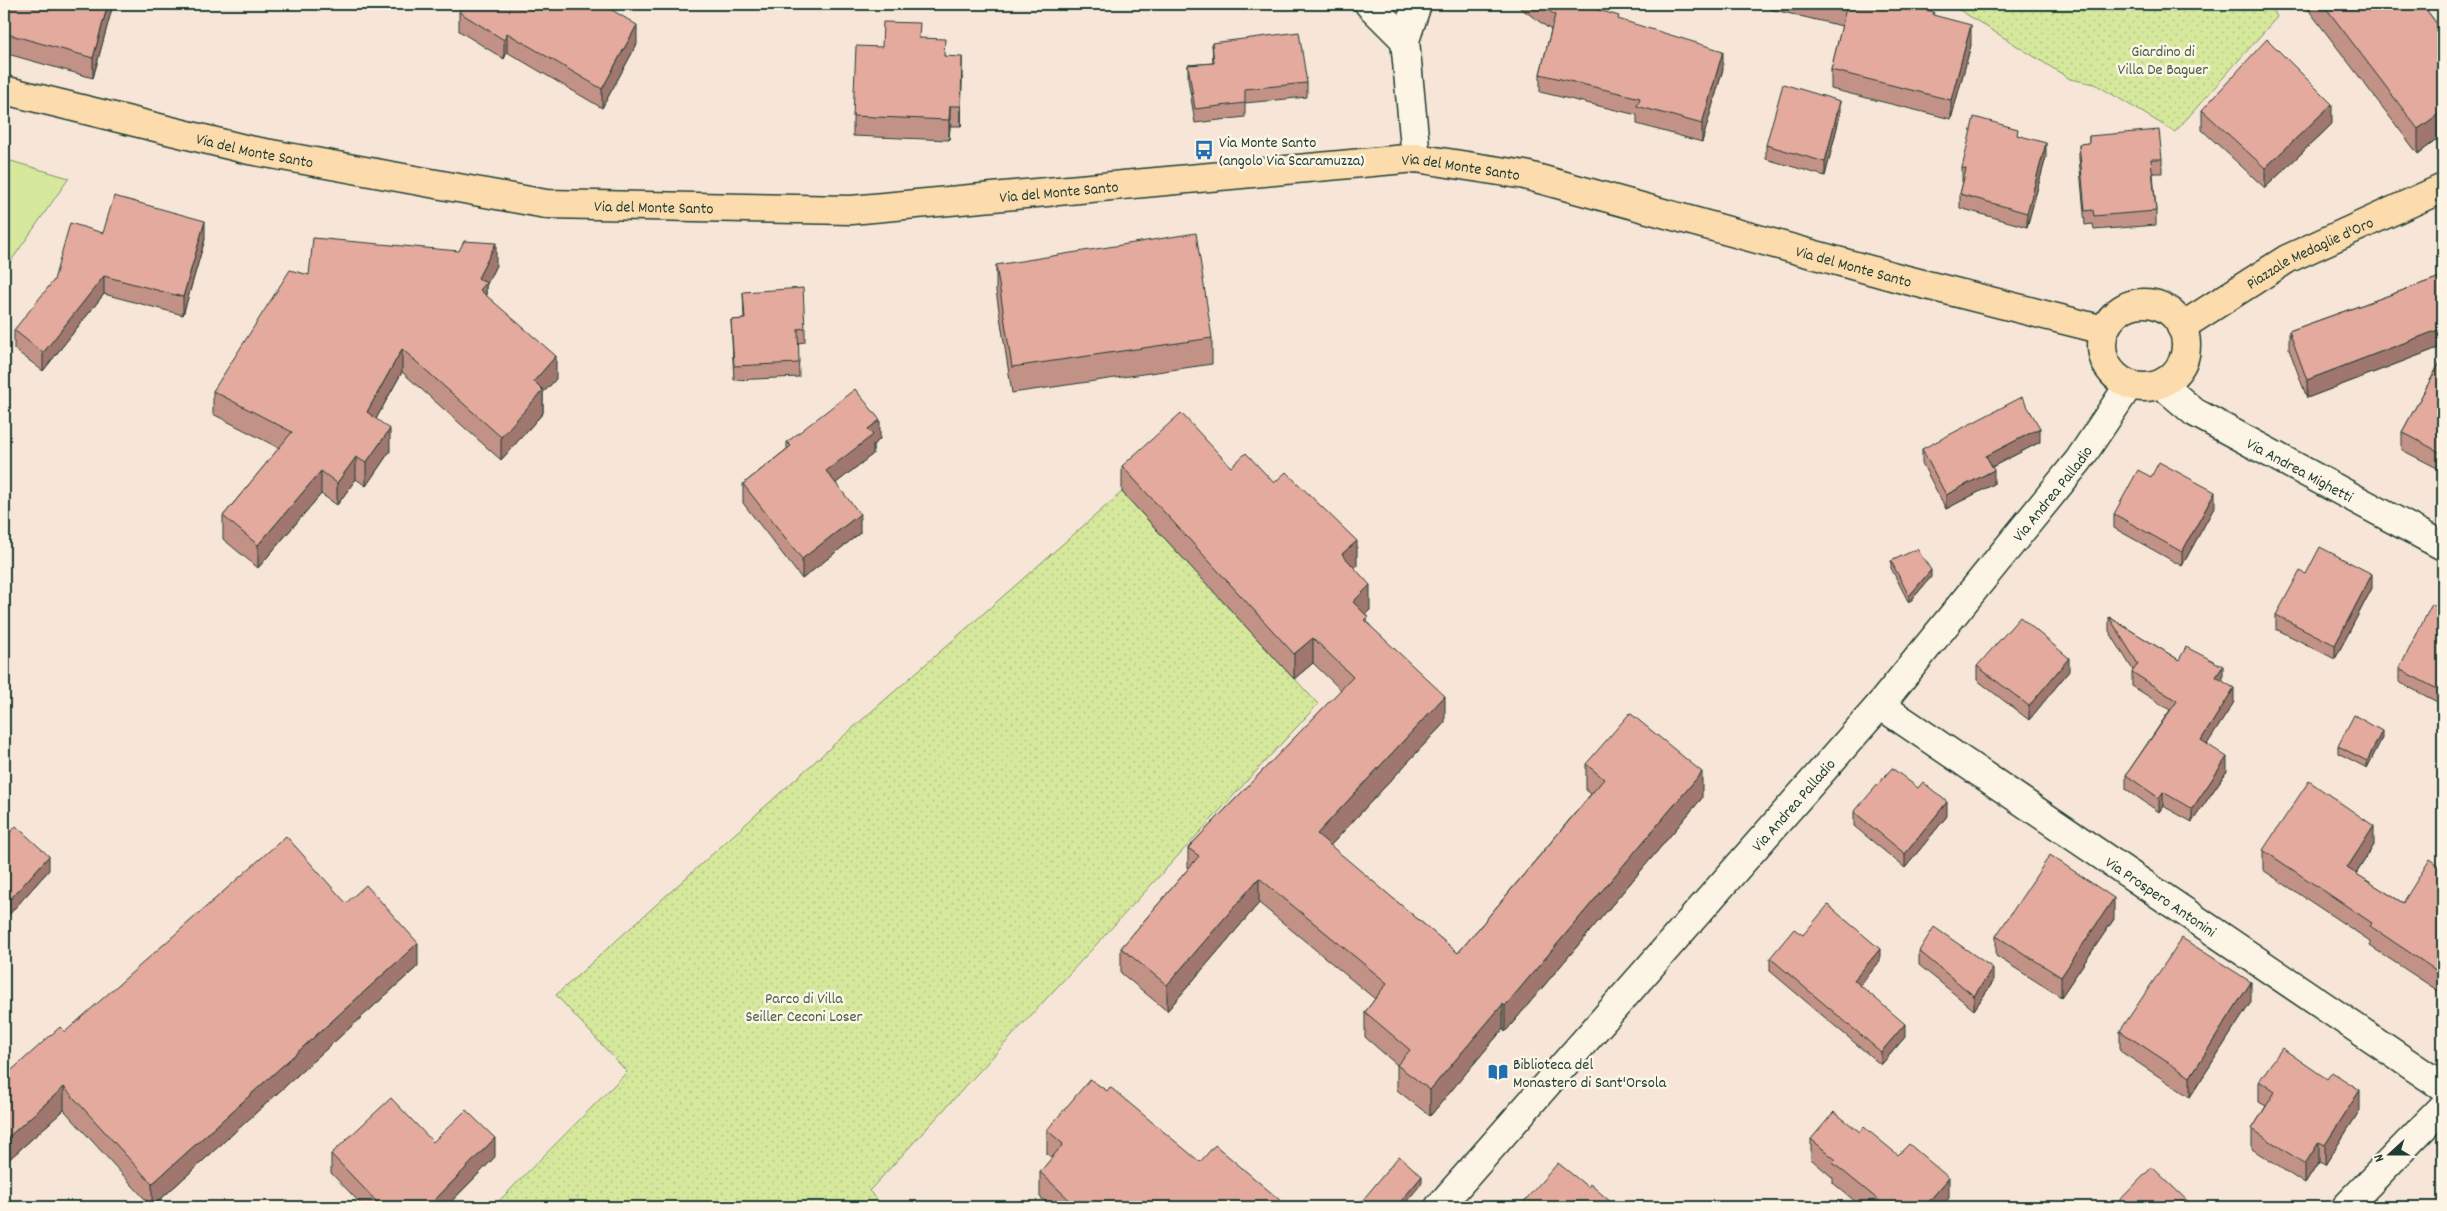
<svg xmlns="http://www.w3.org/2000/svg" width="2447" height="1211" font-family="Dekko,sans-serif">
  <defs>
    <pattern id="grass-dots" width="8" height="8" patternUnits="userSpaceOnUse" patternTransform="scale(1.25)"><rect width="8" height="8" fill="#d5e89c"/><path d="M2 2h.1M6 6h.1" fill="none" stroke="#b6c887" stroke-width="1.8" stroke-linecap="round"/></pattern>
  </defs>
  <rect width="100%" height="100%" fill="#f7e6d7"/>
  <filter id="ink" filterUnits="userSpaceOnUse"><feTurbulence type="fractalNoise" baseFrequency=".02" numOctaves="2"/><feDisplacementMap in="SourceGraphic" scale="10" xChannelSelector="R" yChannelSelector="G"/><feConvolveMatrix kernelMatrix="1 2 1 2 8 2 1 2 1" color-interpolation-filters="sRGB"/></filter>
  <g filter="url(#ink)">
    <g fill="url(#grass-dots)" stroke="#7a9268">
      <path d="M 1950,4 L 2271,4 L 2277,17 L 2175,132 L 2095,84 L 2070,79 Z"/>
      <path d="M 1122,492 L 1318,704 L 869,1191 L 885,1207 L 493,1207 L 627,1072 L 556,995 L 830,748 Z"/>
    </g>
    <path fill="#d5e89c" stroke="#7a9268" d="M 4,159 L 69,178 L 4,271 Z"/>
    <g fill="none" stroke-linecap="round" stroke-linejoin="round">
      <defs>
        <g id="minor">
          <path d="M 1369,4 L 1405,40"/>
          <path d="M 1416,158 L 1405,40 L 1417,4"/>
          <path id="s1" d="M 2161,384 L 2194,412 L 2443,546"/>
          <path id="s2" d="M 1880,705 L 2443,1087"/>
          <path id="s3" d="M 1439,1207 L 1880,705 L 2079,460 L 2129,385"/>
          <path d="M 2346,1207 L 2443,1107"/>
        </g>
        <g id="major">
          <path id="s4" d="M 4,90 L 249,150 L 546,204 L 851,210 L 1416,158 L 1525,175 L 1899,278 L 2104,330"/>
          <circle cx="2144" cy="345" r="42"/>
          <path id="s5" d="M 2181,327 L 2287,259 L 2443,188"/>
        </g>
      </defs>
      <use href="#minor" stroke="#1f3d34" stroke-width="31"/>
      <use href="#major" stroke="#1f3d34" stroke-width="31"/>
      <use href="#minor" stroke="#fcf5e5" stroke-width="28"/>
      <use href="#major" stroke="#fcdcac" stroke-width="28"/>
    </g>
    <g fill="#c39287" stroke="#1f3d34">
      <path d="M 4,4 L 113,4 L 93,78 L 4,53 Z"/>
      <path d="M 1515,4 L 1604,4 L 1598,10 L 1723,69 L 1702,142 L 1637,124 L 1637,115 L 1540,92 L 1540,74 L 1551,30 Z"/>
      <path d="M 1770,4 L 1904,4 L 1971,45 L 1951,119 L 1831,89 L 1831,70 L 1842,26 L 1770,9 Z"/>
      <path d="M 2304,4 L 2422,4 L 2443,32 L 2443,135 L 2418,154 Z"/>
      <path d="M 459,12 L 637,44 L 602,108 L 507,52 L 504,59 L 459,31 Z"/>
      <path d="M 920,38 L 945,56 L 962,77 L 961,126 L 950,126 L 949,140 L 853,136 L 853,116 L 882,47 Z"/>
      <path d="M 1212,43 L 1307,83 L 1307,97 L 1245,103 L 1245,117 L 1195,123 L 1188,79 L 1188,65 L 1213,63 Z"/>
      <path d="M 2202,110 L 2332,124 L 2265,188 L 2202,130 Z"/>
      <path d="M 1840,115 L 1825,176 L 1766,159 L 1766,145 Z"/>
      <path d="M 2018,135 L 2046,157 L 2027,227 L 1960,208 L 1960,194 L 1963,182 L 1962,182 L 1962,168 Z"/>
      <path d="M 2089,136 L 2162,159 L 2162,173 L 2153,173 L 2156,211 L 2156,225 L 2094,230 L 2093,224 L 2085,225 L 2079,158 L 2079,144 L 2089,143 Z"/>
      <path d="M 103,233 L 205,239 L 183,315 L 104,294 L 43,371 L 14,349 L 14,330 Z"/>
      <path d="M 496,265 L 486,286 L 486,295 L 556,379 L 543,393 L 543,413 L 501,460 L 402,372 L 376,419 L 390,451 L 366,486 L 356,479 L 337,505 L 321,494 L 258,568 L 223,539 L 223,516 L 279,448 L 213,414 L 213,391 L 309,275 Z"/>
      <path d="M 996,265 L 1212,338 L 1212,364 L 1012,393 L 996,291 Z"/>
      <path d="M 2443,276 L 2443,346 L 2307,398 L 2289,349 L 2289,331 Z"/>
      <path d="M 743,292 L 805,328 L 805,342 L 798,343 L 799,377 L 734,380 L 731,320 L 744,319 Z"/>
      <path d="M 2443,357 L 2443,471 L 2402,450 L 2402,432 Z"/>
      <path d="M 880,439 L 873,445 L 873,454 L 836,483 L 860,533 L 802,579 L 743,503 L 743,484 L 787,449 L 787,442 Z"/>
      <path d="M 2040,442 L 1992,467 L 1994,484 L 1946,509 L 1922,463 L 1922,449 Z"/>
      <path d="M 1122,466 L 1231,467 L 1274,483 L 1357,566 L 1354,568 L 1370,610 L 1365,615 L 1368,623 L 1445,722 L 1330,846 L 1458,953 L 1591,794 L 1586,790 L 1586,764 L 1702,798 L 1505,1032 L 1503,1029 L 1430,1116 L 1397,1090 L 1397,1065 L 1365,1037 L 1365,1012 L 1375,999 L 1259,903 L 1167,1011 L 1121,973 L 1121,948 L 1188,869 L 1188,848 L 1341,690 L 1313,663 L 1294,679 L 1122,492 Z"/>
      <path d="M 2151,477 L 2215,506 L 2182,566 L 2114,528 L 2114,514 Z"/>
      <path d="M 1891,561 L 1931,577 L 1909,603 L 1891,568 Z"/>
      <path d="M 2306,574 L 2372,588 L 2335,659 L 2276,629 L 2276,615 Z"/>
      <path d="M 2443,610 L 2443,705 L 2399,682 L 2399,669 Z"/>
      <path d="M 2109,617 L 2179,660 L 2223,680 L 2222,681 L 2234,702 L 2207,744 L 2227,771 L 2192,822 L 2163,806 L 2159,812 L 2126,789 L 2126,775 L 2170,710 L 2132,686 L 2132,672 L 2133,670 L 2109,631 Z"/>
      <path d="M 1977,666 L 2069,671 L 2029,720 L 1977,680 Z"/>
      <path d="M 2382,738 L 2367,768 L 2338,753 L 2338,746 Z"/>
      <path d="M 1854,812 L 1947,816 L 1905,868 L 1854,826 Z"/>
      <path d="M 4,840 L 49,870 L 6,918 L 4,916 Z"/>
      <path d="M 2374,845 L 2356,874 L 2403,903 L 2443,868 L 2443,994 L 2370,946 L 2370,941 L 2263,870 L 2263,850 Z"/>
      <path d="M 346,903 L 418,966 L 152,1207 L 64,1110 L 4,1164 L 65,1032 Z"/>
      <path d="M 2114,919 L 2061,997 L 1996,956 L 1996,936 Z"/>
      <path d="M 1803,935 L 1880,961 L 1860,985 L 1905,1037 L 1881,1065 L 1770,971 L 1770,958 Z"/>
      <path d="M 1919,951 L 1993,982 L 1974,1010 L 1919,965 Z"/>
      <path d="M 2251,1002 L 2190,1097 L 2120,1051 L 2120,1031 Z"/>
      <path d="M 2259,1081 L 2360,1110 L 2325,1165 L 2319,1162 L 2305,1184 L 2252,1149 L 2252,1129 L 2266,1106 L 2259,1102 Z"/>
      <path d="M 1047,1130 L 1200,1162 L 1288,1207 L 1051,1207 L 1040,1197 L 1040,1172 L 1052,1158 L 1047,1154 Z"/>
      <path d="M 1860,1132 L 1949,1198 L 1941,1207 L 1862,1207 L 1833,1183 L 1833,1178 L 1811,1159 L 1811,1139 Z"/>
      <path d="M 433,1142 L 495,1157 L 446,1207 L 364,1207 L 331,1173 L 331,1154 Z"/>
    </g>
    <g fill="#9f776e" stroke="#1f3d34">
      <path d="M 108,4 L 113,4 L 113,5 L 93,78 L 93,58 Z"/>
      <path d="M 1587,4 L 1604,4 L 1585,24 L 1585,6 Z"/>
      <path d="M 637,25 L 637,44 L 602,108 L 602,89 Z"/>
      <path d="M 1971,25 L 1971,45 L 1951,119 L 1951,100 Z"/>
      <path d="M 507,33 L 507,52 L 504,59 L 504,40 Z"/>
      <path d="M 1723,51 L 1723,69 L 1702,142 L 1702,124 Z"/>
      <path d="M 962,57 L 962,77 L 961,126 L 961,106 Z"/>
      <path d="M 1840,101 L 1840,115 L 1825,176 L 1825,162 Z"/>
      <path d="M 2332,104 L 2332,124 L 2265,188 L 2265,168 Z"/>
      <path d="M 950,106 L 950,126 L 949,140 L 949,120 Z"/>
      <path d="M 2443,111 L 2443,135 L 2418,154 L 2418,129 Z"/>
      <path d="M 2046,143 L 2046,157 L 2027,227 L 2027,213 Z"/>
      <path d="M 205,221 L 205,239 L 183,315 L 183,297 Z"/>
      <path d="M 496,243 L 496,265 L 486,286 L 486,306 L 480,296 L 478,278 Z"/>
      <path d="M 104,276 L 104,294 L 43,371 L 43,353 Z"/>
      <path d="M 2443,328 L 2443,346 L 2307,398 L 2307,380 Z"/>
      <path d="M 402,349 L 402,372 L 367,435 L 367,412 Z"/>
      <path d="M 556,356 L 556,379 L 543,393 L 543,413 L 501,460 L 501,437 L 534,381 Z"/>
      <path d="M 880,420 L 880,439 L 873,445 L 873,454 L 826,491 L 826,471 L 868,429 Z"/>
      <path d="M 2040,428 L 2040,442 L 1986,470 L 1986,456 Z"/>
      <path d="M 390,429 L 390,451 L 366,486 L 366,463 Z"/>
      <path d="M 356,457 L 356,479 L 337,505 L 337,483 Z"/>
      <path d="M 1994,470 L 1994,484 L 1946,509 L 1946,495 Z"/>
      <path d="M 321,471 L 321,494 L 258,568 L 258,545 Z"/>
      <path d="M 2215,492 L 2215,506 L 2182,566 L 2182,552 Z"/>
      <path d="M 860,514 L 860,533 L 802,579 L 802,559 Z"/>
      <path d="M 1357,541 L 1357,566 L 1342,580 L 1342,554 Z"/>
      <path d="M 1931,570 L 1931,577 L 1909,603 L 1909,596 Z"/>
      <path d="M 2372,574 L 2372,588 L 2335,659 L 2335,645 Z"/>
      <path d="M 1370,585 L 1370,610 L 1353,627 L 1353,602 Z"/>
      <path d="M 1313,638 L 1313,663 L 1294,679 L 1294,654 Z"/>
      <path d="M 2069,658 L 2069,671 L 2029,720 L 2029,706 Z"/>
      <path d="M 2223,666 L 2223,680 L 2216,691 L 2216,677 Z"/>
      <path d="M 2234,688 L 2234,702 L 2201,754 L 2201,740 Z"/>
      <path d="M 1445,696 L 1445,722 L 1317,860 L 1317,834 Z"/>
      <path d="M 2382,731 L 2382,738 L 2367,768 L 2367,761 Z"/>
      <path d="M 2227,757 L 2227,771 L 2192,822 L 2192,809 Z"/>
      <path d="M 1702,772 L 1702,798 L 1505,1032 L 1505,1006 Z"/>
      <path d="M 2163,792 L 2163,806 L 2159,812 L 2159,798 Z"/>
      <path d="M 1947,802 L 1947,816 L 1905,868 L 1905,854 Z"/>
      <path d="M 2374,826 L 2374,845 L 2347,888 L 2347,868 Z"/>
      <path d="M 49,856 L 49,870 L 6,918 L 6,904 Z"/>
      <path d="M 1259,878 L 1259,903 L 1167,1011 L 1167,985 Z"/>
      <path d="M 2114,898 L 2114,919 L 2061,997 L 2061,977 Z"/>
      <path d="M 418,943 L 418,966 L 152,1207 L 152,1184 Z"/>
      <path d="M 1880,949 L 1880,961 L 1854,993 L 1854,980 Z"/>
      <path d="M 1993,968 L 1993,982 L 1974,1010 L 1974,996 Z"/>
      <path d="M 2251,982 L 2251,1002 L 2190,1097 L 2190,1077 Z"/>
      <path d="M 1503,1004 L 1503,1029 L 1430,1116 L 1430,1090 Z"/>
      <path d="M 1905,1024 L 1905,1037 L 1881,1065 L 1881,1052 Z"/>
      <path d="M 64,1087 L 64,1110 L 4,1164 L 4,1141 Z"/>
      <path d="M 2360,1090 L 2360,1110 L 2325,1165 L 2325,1145 Z"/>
      <path d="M 495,1138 L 495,1157 L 446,1207 L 428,1207 Z"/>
      <path d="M 2319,1142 L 2319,1162 L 2305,1184 L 2305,1164 Z"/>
      <path d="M 1422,1176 L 1422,1183 L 1402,1207 L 1396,1207 Z"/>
      <path d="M 1949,1178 L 1949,1198 L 1941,1207 L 1924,1207 Z"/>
    </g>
    <g fill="#e3aa9d" stroke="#1f3d34">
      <path d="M 4,4 L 108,4 L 93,58 L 4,33 Z"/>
      <path d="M 463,4 L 602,4 L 637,25 L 602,89 L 507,33 L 504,40 L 459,12 Z"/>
      <path d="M 1540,4 L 1587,4 L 1585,6 L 1619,16 L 1618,19 L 1723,51 L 1702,124 L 1637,106 L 1640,98 L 1540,74 L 1555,15 Z"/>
      <path d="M 1828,4 L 1904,4 L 1934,12 L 1933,15 L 1971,25 L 1951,100 L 1831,70 L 1846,8 Z"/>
      <path d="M 2323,4 L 2422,4 L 2443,32 L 2443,111 L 2418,129 Z"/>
      <path d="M 883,22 L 920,23 L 919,38 L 945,39 L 944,56 L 962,57 L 961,106 L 950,106 L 949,120 L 853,116 L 856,46 L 882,47 Z"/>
      <path d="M 1299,32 L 1307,83 L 1245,89 L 1245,103 L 1195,109 L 1188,65 L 1214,63 L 1212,43 Z"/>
      <path d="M 2267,39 L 2332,104 L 2265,168 L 2202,110 Z"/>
      <path d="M 1783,84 L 1840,101 L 1825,162 L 1766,145 Z"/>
      <path d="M 1974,117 L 2018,129 L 2017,135 L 2046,143 L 2027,213 L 1960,194 L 1966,169 L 1962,168 Z"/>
      <path d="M 2159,130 L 2162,159 L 2151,159 L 2156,211 L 2094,216 L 2093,210 L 2085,211 L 2079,144 L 2089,143 L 2089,136 Z"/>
      <path d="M 114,196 L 205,221 L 183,297 L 104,276 L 43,353 L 14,330 L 54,280 L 70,223 L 103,233 Z"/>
      <path d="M 1196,233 L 1212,338 L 1012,367 L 996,265 Z"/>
      <path d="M 313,238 L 459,251 L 464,241 L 496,243 L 478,278 L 486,283 L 480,290 L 556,356 L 534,381 L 543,390 L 501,437 L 402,349 L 367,412 L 390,429 L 366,463 L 356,457 L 337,483 L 321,471 L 258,545 L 223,516 L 292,432 L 213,391 L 290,270 L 309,275 Z"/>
      <path d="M 2443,276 L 2443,328 L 2307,380 L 2289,331 Z"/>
      <path d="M 803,288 L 805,328 L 798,329 L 799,363 L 734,366 L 731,320 L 745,319 L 743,292 Z"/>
      <path d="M 2443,357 L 2443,454 L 2402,432 Z"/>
      <path d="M 855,389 L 880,420 L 868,429 L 873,435 L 826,471 L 860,514 L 802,559 L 743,484 L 791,446 L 787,442 Z"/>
      <path d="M 2022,397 L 2040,428 L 1986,456 L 1994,470 L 1946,495 L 1922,449 Z"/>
      <path d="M 1181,413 L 1231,467 L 1246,453 L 1274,483 L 1286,472 L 1357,541 L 1342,554 L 1370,585 L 1353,602 L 1368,617 L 1364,620 L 1445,696 L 1317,834 L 1458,953 L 1604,779 L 1586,764 L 1630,713 L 1702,772 L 1505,1006 L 1503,1004 L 1430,1090 L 1397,1065 L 1410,1050 L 1365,1012 L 1387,983 L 1259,878 L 1167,985 L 1121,948 L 1199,856 L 1188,848 L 1353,677 L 1313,638 L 1294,654 L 1122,466 Z"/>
      <path d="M 2159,462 L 2215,492 L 2182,552 L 2114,514 L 2138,470 L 2151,477 Z"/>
      <path d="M 2320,547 L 2372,574 L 2335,645 L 2276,615 L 2300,571 L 2306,574 Z"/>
      <path d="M 1917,549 L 1931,570 L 1909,596 L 1891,561 Z"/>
      <path d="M 2432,604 L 2443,610 L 2443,692 L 2399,669 Z"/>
      <path d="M 2020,617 L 2069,658 L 2029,706 L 1977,666 Z"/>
      <path d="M 2109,617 L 2179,660 L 2186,647 L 2223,666 L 2216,677 L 2234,688 L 2201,740 L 2227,757 L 2192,809 L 2163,792 L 2159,798 L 2126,775 L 2177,701 L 2132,672 L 2138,664 Z"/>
      <path d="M 2354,715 L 2382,731 L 2367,761 L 2338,746 Z"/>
      <path d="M 1892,768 L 1918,788 L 1923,782 L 1947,802 L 1905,854 L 1854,812 Z"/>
      <path d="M 2309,781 L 2374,826 L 2347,868 L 2403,903 L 2430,859 L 2443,868 L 2443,975 L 2370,926 L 2372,923 L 2263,850 Z"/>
      <path d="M 16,826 L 49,856 L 6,904 L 4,902 L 4,840 Z"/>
      <path d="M 286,836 L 346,903 L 366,885 L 418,943 L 152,1184 L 64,1087 L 4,1141 L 4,1077 L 60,1027 L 65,1032 Z"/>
      <path d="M 2050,855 L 2114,898 L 2061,977 L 1996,936 Z"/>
      <path d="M 1828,905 L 1880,949 L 1854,980 L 1905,1024 L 1881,1052 L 1770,958 L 1794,929 L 1803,935 Z"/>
      <path d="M 1934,927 L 1993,968 L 1974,996 L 1919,951 Z"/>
      <path d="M 2182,938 L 2251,982 L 2190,1077 L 2120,1031 Z"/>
      <path d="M 2282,1048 L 2327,1079 L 2332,1072 L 2360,1090 L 2325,1145 L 2319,1142 L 2305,1164 L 2252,1129 L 2275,1092 L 2259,1081 Z"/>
      <path d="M 1090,1079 L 1107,1091 L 1110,1087 L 1200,1162 L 1215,1145 L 1288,1207 L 1077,1207 L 1040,1172 L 1063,1144 L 1047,1130 Z"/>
      <path d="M 391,1098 L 433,1142 L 466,1110 L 495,1138 L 428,1207 L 373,1207 L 378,1203 L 331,1154 Z"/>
      <path d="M 1834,1112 L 1860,1132 L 1864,1127 L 1898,1155 L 1909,1144 L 1949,1178 L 1924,1207 L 1887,1207 L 1833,1163 L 1836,1160 L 1811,1139 Z"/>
      <path d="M 1399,1156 L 1422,1176 L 1396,1207 L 1357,1207 Z"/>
      <path d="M 1558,1163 L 1588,1187 L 1590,1184 L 1612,1203 L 1609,1207 L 1519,1207 Z"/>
      <path d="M 2152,1167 L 2194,1207 L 2113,1207 Z"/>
    </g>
  </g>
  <defs>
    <symbol id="bus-bare" viewBox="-9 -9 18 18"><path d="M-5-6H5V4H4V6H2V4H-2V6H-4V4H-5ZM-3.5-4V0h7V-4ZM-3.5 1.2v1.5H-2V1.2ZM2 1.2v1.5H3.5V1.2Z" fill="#1f6fb2" stroke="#fcf5e5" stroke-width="2.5" paint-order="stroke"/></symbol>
    <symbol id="library-bare" viewBox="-9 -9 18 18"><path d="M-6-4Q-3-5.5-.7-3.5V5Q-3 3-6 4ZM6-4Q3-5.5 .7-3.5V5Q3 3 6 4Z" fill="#1f6fb2" stroke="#fcf5e5" stroke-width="2.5" paint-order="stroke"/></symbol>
  </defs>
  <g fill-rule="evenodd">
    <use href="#bus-bare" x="1190" y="136" width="28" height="28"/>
    <use href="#library-bare" x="1484" y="1058" width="28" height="28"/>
  </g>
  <g text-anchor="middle" stroke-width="5" stroke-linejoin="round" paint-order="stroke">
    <g font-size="16" fill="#435f49" stroke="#fcf5e5">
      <text x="2163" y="56">Giardino di<tspan x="2163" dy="18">Villa De Baguer</tspan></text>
      <text x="804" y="1003">Parco di Villa<tspan x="804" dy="18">Seiller Ceconi Loser</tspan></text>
    </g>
    <g font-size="16" fill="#1f3d34" stroke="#fcf5e5" text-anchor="start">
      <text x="1219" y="147">Via Monte Santo<tspan x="1219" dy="18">(angolo Via Scaramuzza)</tspan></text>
      <text x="1513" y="1069">Biblioteca del<tspan x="1513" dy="18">Monastero di Sant'Orsola</tspan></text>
    </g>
    <g font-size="16" fill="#1f3d34" stroke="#fcf5e5">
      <text dy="6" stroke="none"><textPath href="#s4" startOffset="258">Via del Monte Santo</textPath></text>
      <text dy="6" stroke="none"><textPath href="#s4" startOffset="1472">Via del Monte Santo</textPath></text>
      <text dy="6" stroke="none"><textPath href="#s4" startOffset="1068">Via del Monte Santo</textPath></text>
      <text dy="6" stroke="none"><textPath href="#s4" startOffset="662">Via del Monte Santo</textPath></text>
      <text dy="6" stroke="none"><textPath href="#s5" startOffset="149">Piazzale Medaglie d'Oro</textPath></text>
      <text dy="6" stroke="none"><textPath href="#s4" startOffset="1878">Via del Monte Santo</textPath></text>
      <text dy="6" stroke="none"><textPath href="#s1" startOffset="164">Via Andrea Mighetti</textPath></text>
      <text dy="6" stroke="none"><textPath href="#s3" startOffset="941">Via Andrea Palladio</textPath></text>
      <text dy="6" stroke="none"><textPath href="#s3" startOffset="536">Via Andrea Palladio</textPath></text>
      <text dy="6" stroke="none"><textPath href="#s2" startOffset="340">Via Prospero Antonini</textPath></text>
    </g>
  </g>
  <rect width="2447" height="1211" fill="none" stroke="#fcf5e5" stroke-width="20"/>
  <rect x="10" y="10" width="2427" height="1191" fill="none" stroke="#1f3d34" stroke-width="2" filter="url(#ink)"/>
  <g transform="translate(2390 1154) rotate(249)" stroke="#fcf5e5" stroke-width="4" paint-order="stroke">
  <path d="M0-4L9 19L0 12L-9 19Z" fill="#1f3d34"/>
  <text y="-8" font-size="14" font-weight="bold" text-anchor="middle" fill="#1f3d34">N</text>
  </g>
</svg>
